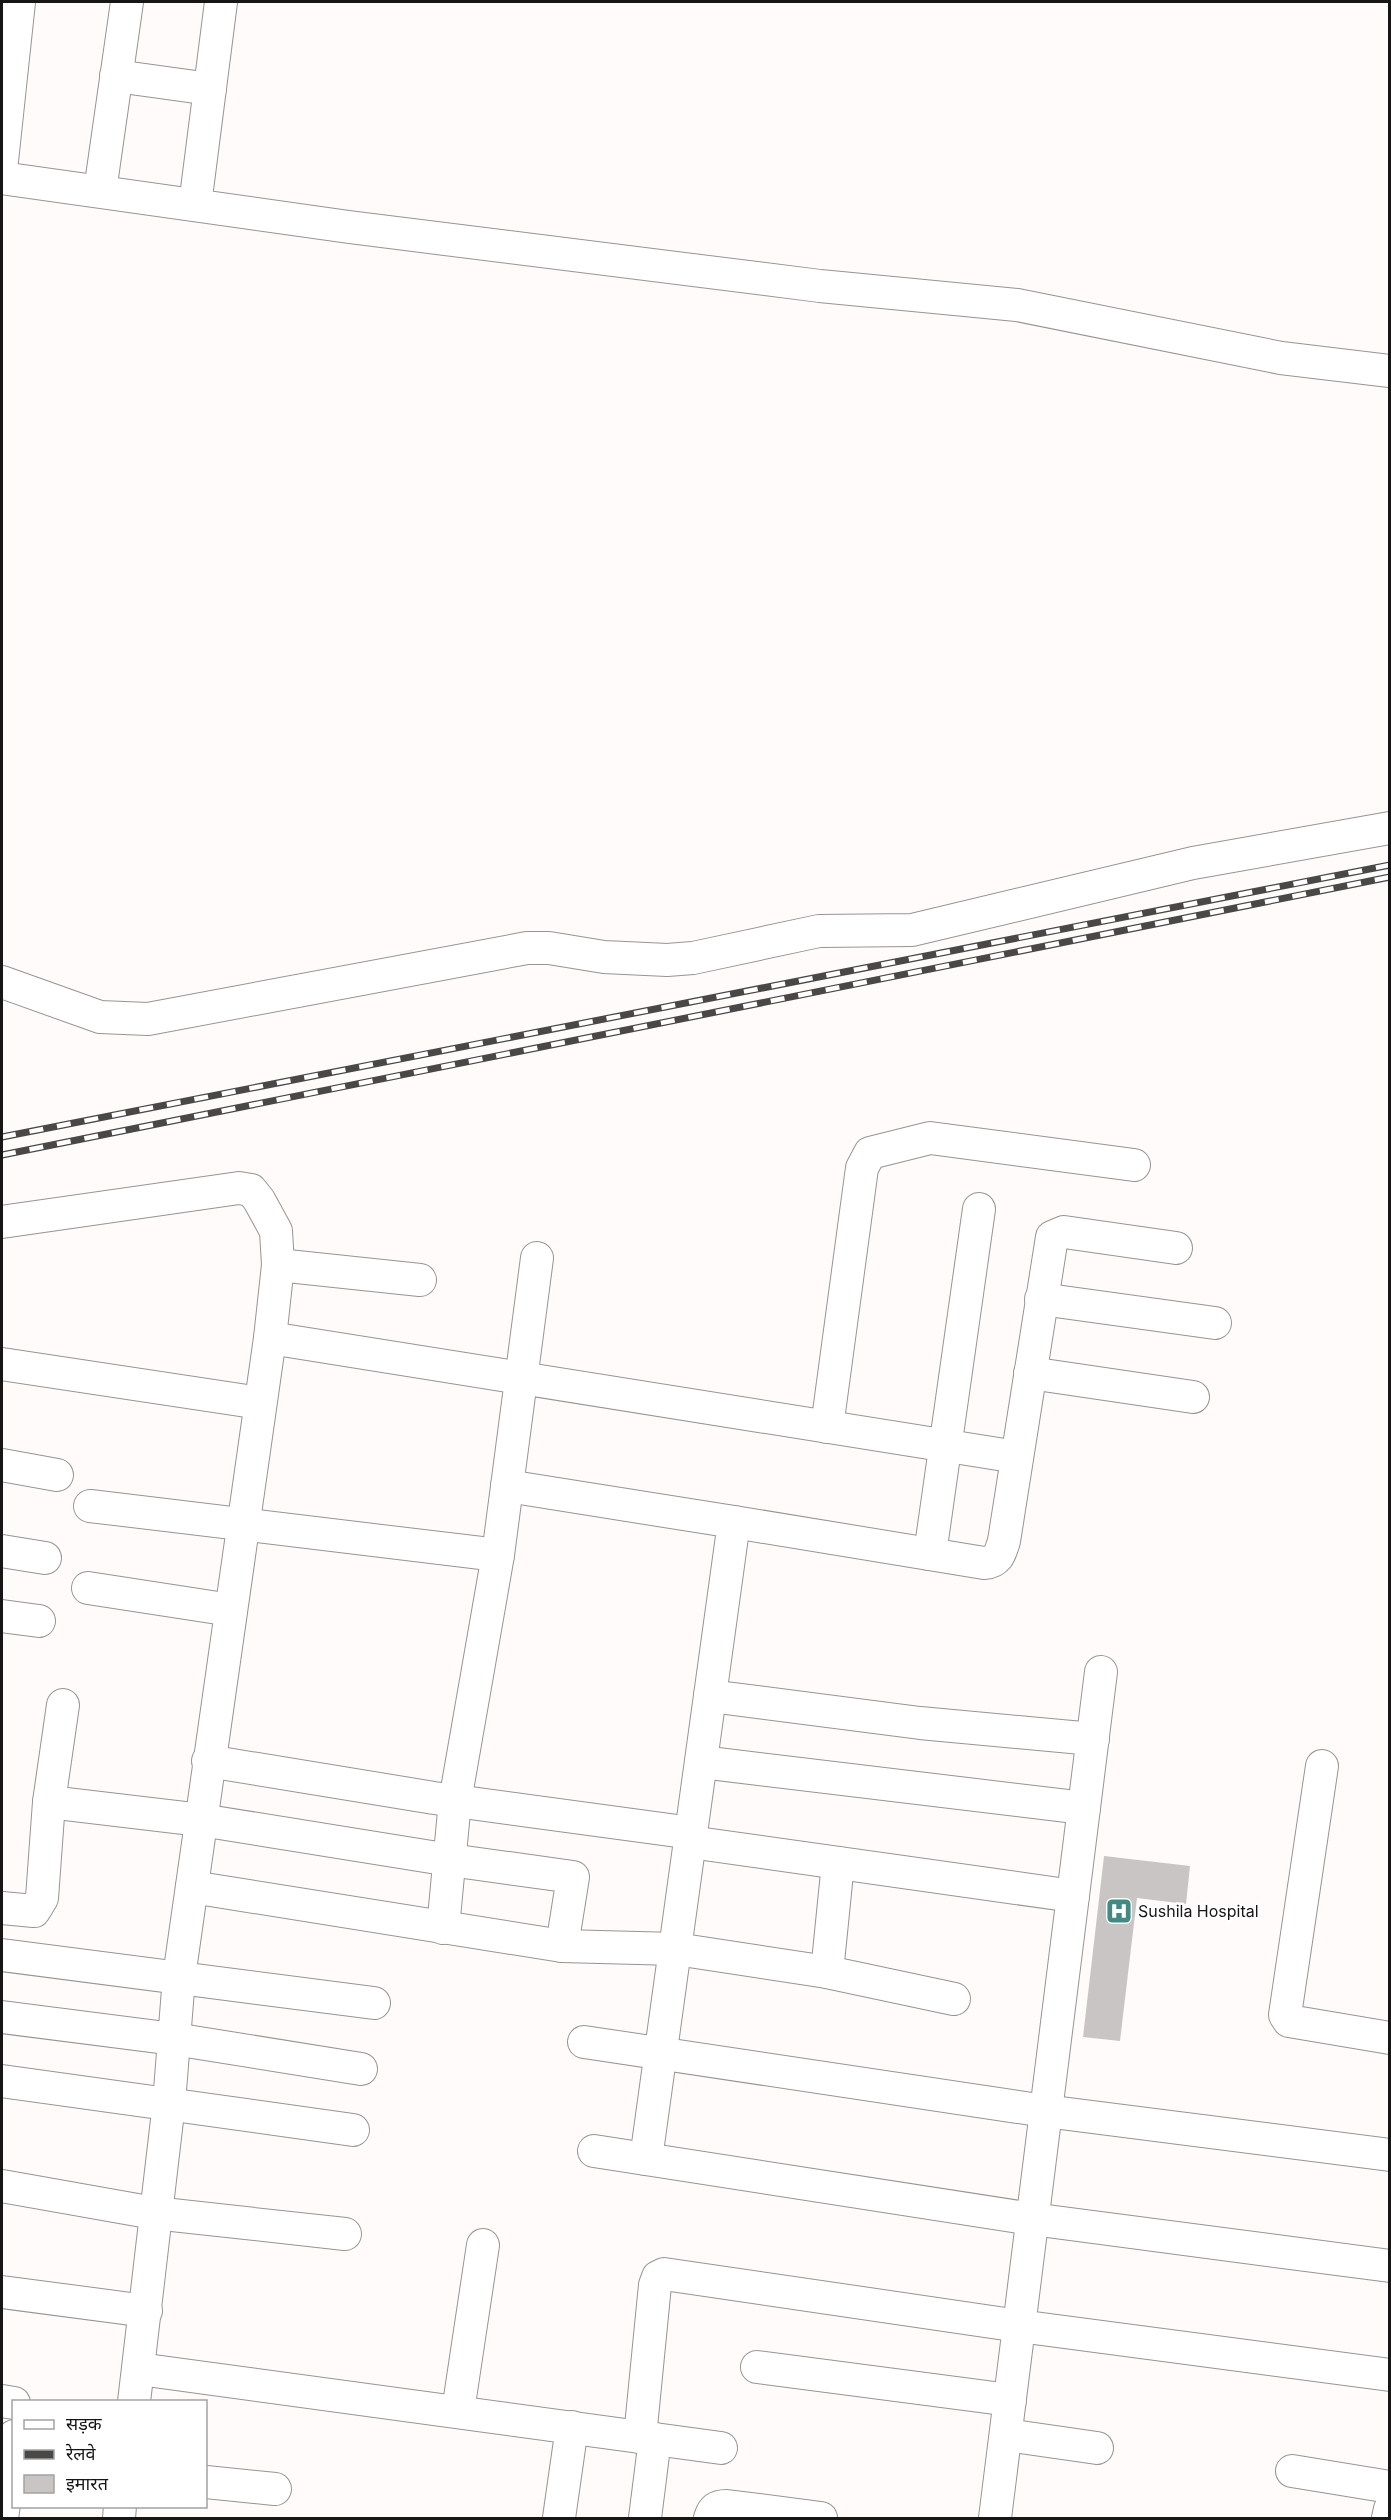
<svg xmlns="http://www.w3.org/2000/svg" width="1391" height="2520" font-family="Inter,'Noto Sans Devanagari',sans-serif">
  <rect width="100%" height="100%" fill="#fefbfa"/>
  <path fill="#c9c5c4" d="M 1104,1856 L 1190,1866 L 1186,1904 L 1137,1898 L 1120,2041 L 1083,2037 Z"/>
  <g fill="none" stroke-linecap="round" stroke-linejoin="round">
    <defs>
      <g id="minor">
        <path d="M 116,76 L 210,89"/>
        <path d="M 2,161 L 19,2"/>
        <path d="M 2,178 L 349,227 L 820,286 L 1017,305 L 1281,358 L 1390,371"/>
        <path d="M 100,191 L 127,2"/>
        <path d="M 195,205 L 221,2"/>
        <path d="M 2,982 L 100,1017 L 148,1019 L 527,948 L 549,948 L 604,957 L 667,960 L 693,958 L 819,931 L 912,930 L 1193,863 L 1390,828"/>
        <path d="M 2,1222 L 239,1188 L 251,1190 L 259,1200 L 276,1231 L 278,1265 L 270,1338 L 179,1977 L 169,2103 L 134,2402"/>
        <path d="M 278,1265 L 420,1280"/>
        <path d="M 1041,1299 L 1215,1323"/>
        <path d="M 270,1338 L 1017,1457"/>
        <path d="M 2,1364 L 260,1403"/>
        <path d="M 1030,1373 L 1193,1397"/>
        <path d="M 827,1427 L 862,1168 L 870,1153 L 930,1138 L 1134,1165"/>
        <path d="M 2,1465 L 57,1475"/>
        <path d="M 507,1486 L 734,1522 L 646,2159"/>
        <path d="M 90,1506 L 498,1555"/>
        <path d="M 734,1522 L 984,1563 C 998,1562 1000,1554 1004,1541 L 1052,1237 L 1064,1232 L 1176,1248"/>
        <path d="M 2,1551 L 45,1558"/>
        <path d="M 930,1554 L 979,1209"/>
        <path d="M 88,1588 L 231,1610"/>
        <path d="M 2,1616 L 39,1621"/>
        <path d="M 710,1696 L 920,1723 L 1093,1739"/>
        <path d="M 208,1761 L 434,1798 L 692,1833"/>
        <path d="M 701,1762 L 1084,1808"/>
        <path d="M 1322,1766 L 1285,2015 L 1289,2021 L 1390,2038"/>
        <path d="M 49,1802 L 201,1820 L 450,1860 L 573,1877 L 562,1946"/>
        <path d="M 690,1842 L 1073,1896"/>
        <path d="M 192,1887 L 562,1946 L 676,1949 L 827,1972 L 838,1863"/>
        <path d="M 2,1908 L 34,1911 L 42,1898 L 49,1802 L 63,1705"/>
        <path d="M 443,1928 L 455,1801 L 498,1555 L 537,1258"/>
        <path d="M 2,1955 L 374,2003"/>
        <path d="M 827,1972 L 954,1999"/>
        <path d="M 2,2017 L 174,2039 L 361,2069"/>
        <path d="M 584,2042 L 1045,2111 L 1390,2155"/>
        <path d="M 2,2081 L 353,2130"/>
        <path d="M 594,2151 L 1032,2219 L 1390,2266"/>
        <path d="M 2,2186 L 154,2213 L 345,2234"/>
        <path d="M 2,2292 L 146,2311"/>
        <path d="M 757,2367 L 1010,2400"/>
        <path d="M 139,2369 L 721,2448"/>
        <path d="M 2,2401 L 14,2403"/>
        <path d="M 458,2411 L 483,2245"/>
        <path d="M 1006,2435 L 1097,2448"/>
        <path d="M 640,2437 L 655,2285 L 658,2277 L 664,2274 L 1019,2326 L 1390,2375"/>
        <path d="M 1292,2471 L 1390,2487"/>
        <path d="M 206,2482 L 275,2489"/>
        <path d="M 2,2518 L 14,2436"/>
        <path d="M 119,2518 L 120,2506"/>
        <path d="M 559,2518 L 572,2427"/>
        <path d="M 645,2518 L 655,2439"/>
        <path d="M 710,2518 C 713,2509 716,2506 727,2506 L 821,2518"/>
        <path d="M 995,2518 L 1101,1672"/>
        <path d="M 1388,2518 L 1390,2509"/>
      </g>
    </defs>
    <use href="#minor" stroke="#979493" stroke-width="34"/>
    <use href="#minor" stroke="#fff" stroke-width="32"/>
    <defs>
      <g id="rail">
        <path d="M 2,1137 L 1390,865"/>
        <path d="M 2,1155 L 1390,877"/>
      </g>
    </defs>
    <use href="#rail" stroke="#494847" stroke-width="7"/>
    <use href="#rail" stroke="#fff" stroke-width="4.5" stroke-dasharray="14" stroke-linecap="butt"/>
  </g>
  <defs>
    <symbol id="hospital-square" viewBox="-11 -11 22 22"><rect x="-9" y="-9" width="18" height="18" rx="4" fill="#428983" stroke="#fff"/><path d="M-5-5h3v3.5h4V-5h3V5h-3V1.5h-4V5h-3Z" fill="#fff"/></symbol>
  </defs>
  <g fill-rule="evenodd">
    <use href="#hospital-square" x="1104" y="1896" width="30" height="30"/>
  </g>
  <g text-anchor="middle" stroke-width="5" stroke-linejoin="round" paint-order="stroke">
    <g font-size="16" fill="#171616" stroke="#fff" text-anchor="start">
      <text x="1138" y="1917">Sushila Hospital</text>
    </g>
  </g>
  <rect width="1391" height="2520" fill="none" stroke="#171616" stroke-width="6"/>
  <rect x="12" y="2400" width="195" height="108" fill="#ffffff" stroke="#a2a2a2" stroke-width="1.5"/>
  <rect x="24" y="2420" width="30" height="9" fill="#ffffff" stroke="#a2a2a2" stroke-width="1.5"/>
  <text x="66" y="2430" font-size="18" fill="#171616">सड़क</text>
  <rect x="24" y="2450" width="30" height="9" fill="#494847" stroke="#a2a2a2" stroke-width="1.5"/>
  <text x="66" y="2460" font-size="18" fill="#171616">रेलवे</text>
  <rect x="24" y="2475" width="30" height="18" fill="#c9c5c4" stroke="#a2a2a2" stroke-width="1.5"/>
  <text x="66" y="2490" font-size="18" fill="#171616">इमारत</text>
</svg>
